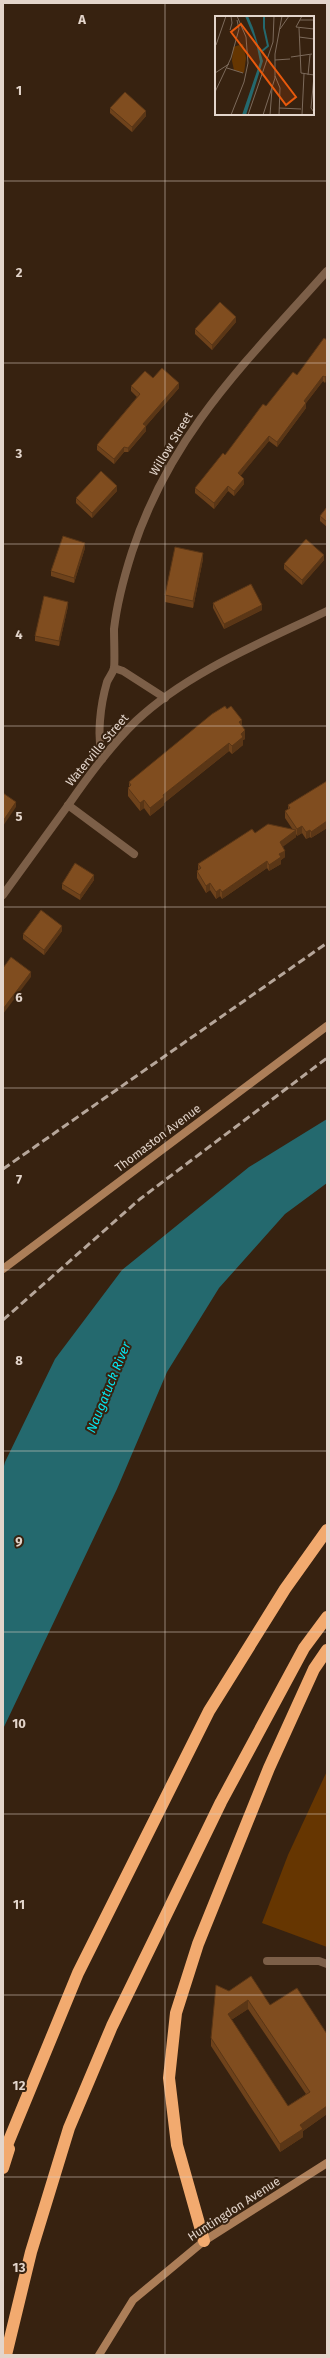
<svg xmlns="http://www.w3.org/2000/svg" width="330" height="2358" font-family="'Fira Sans',sans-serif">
  <rect width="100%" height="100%" fill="#372210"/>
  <path fill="#663601" d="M 327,1771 L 327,1947 L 262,1923 L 288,1855 Z"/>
  <path fill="#24696e" d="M 327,1119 L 327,1183 L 285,1214 L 219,1288 L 167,1372 L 117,1489 L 3,1729 L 3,1470 L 5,1462 L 55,1359 L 122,1270 L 249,1167 Z"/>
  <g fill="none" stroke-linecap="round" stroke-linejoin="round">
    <path stroke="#7c5f48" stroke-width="8" d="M 68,805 L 134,854"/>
    <path stroke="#7c5f48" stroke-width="8" d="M 267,1961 L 319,1961 L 327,1964"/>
    <g stroke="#7c5f48" stroke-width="8">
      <path d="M 114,668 L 123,671 L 165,698"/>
      <path d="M 102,759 C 97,735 100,706 107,682 C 109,677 113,673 114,668 C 115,662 114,639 114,629 C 117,603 124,577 132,552 C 171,433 246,362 327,271"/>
      <path d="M 3,895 C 25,865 47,834 69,804 C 89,775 110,746 136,721 C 188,672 263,642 327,611"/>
    </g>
    <g stroke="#ac7e58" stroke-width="8">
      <path d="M 3,1269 L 327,1026"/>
      <path d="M 99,2355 L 133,2300 L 204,2241 L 327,2163"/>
    </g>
    <g stroke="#f2aa6f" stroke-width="12">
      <path d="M 3,2155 L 78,1973 L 209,1711 L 285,1589 L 327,1530"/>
      <path d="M 3,2168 L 9,2149"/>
      <path d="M 204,2241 L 177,2145 L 169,2078 L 176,2013 L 198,1944 L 269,1768 L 314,1669 L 327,1650"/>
      <path d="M 6,2355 L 31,2252 L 69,2128 L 112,2026 L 221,1802 L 304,1648 L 327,1617"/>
    </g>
    <g stroke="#b6a69a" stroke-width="3" stroke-dasharray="8 4" stroke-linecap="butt">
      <path d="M 3,1169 L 327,943"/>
      <path d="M 3,1320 L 140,1199 L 327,1058"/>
    </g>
  </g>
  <g fill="#6e421b" fill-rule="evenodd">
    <path d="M 110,108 L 146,116 L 132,132 L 110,113 Z"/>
    <path d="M 236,322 L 212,350 L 195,334 L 195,329 Z"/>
    <path d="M 327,340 L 325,383 L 323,381 L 306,403 L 306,408 L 277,447 L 269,441 L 240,476 L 244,484 L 234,496 L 228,491 L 214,509 L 195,493 L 195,488 L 225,455 L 266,406 L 297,375 Z"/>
    <path d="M 153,378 L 179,388 L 146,426 L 146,431 L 128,452 L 124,452 L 114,464 L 97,450 L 97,445 L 137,397 L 131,391 L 131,386 Z"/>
    <path d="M 117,491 L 92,518 L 76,503 L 76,498 Z"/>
    <path d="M 327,507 L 327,527 L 320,521 L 320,516 Z"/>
    <path d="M 85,548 L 74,583 L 51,576 L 51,571 Z"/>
    <path d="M 203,559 L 193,608 L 165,602 L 165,595 Z"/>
    <path d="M 324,560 L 302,585 L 284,569 L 284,564 Z"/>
    <path d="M 213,603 L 262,610 L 224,629 L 213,608 Z"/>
    <path d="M 68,606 L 59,646 L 35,641 L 35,636 Z"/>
    <path d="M 242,727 L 245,739 L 243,740 L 243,745 L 232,754 L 229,751 L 164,803 L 164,805 L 150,816 L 144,808 L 140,811 L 128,796 L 128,788 L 129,787 L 129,782 Z"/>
    <path d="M 327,781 L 327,828 L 311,838 L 310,837 L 306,839 L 302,833 L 297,836 L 296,834 L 296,837 L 283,846 L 285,857 L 281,860 L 281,864 L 269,871 L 267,868 L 222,899 L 220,896 L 216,899 L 210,890 L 206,893 L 197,878 L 197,871 L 198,870 L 198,864 L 255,833 L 293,830 L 285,818 L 285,811 L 288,810 L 288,805 Z"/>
    <path d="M 94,880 L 80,900 L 62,889 L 62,884 Z"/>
    <path d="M 62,931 L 44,955 L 23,939 L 23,934 Z"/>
    <path d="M 229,1991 L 270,2005 L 327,2034 L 327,2114 L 303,2131 L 303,2137 L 280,2152 L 211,2046 L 211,2038 ZM 248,2009 L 306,2094 L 288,2106 L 231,2020 Z"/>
  </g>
  <g fill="#5a3616">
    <path d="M 146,111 L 146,116 L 132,132 L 132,127 Z"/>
    <path d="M 236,317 L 236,322 L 212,350 L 212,345 Z"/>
    <path d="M 327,375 L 327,380 L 325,383 L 325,377 Z"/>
    <path d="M 323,376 L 323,381 L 306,403 L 306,408 L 277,447 L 277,442 L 304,401 Z"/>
    <path d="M 179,383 L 179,388 L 146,426 L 146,431 L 128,452 L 128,448 L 143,424 Z"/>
    <path d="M 269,436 L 269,441 L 238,479 L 238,473 Z"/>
    <path d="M 124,447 L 124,452 L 114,464 L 114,459 Z"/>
    <path d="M 244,479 L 244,484 L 234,496 L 234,491 Z"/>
    <path d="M 117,486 L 117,491 L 92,518 L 92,513 Z"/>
    <path d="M 228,486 L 228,491 L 214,509 L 214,503 Z"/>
    <path d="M 85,543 L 85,548 L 74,583 L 74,578 Z"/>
    <path d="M 203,553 L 203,559 L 193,608 L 193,601 Z"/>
    <path d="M 324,555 L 324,560 L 302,585 L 302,580 Z"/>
    <path d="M 68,602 L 68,606 L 59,646 L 59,641 Z"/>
    <path d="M 262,605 L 262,610 L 224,629 L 224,624 Z"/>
    <path d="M 242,720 L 242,728 L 239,722 Z"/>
    <path d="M 245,730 L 245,739 L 243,740 L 243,745 L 232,754 L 232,746 L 241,734 Z"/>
    <path d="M 229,743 L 229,751 L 164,803 L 164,805 L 150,816 L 150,808 L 163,795 Z"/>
    <path d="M 144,800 L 144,808 L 140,811 L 140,803 Z"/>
    <path d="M 16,802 L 16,807 L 3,826 L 3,821 Z"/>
    <path d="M 327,821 L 327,828 L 311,838 L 311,832 Z"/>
    <path d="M 302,826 L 302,833 L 297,836 L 297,829 Z"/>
    <path d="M 296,830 L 296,837 L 280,849 L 280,842 Z"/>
    <path d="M 310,830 L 310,837 L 306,839 L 306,832 Z"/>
    <path d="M 285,851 L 285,857 L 281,860 L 281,864 L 269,871 L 269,865 L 279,854 Z"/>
    <path d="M 267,861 L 267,868 L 222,899 L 222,892 Z"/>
    <path d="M 94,875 L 94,880 L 80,900 L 80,895 Z"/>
    <path d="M 210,883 L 210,890 L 206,893 L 206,886 Z"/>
    <path d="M 220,889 L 220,896 L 216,899 L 216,892 Z"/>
    <path d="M 62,926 L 62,931 L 44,955 L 44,950 Z"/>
    <path d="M 31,972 L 31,977 L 3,1014 L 3,1009 Z"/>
    <path d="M 248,2000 L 248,2009 L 228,2022 L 228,2014 Z"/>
    <path d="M 327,2106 L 327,2114 L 303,2131 L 303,2137 L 280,2152 L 280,2144 L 300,2125 Z"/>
  </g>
  <g fill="#804d1f" stroke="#5a3616" fill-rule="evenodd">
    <path d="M 125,92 L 146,111 L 132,127 L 110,108 Z"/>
    <path d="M 220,302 L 236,317 L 212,345 L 195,329 Z"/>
    <path d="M 324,338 L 327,340 L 327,375 L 325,377 L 323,376 L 304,401 L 306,403 L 277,442 L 269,436 L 238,473 L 244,479 L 234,491 L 228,486 L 214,503 L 195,488 L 223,453 L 225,455 L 263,404 L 266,406 L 293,372 L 297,375 Z"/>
    <path d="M 162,368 L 179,383 L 143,424 L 146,426 L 128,448 L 124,447 L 114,459 L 97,445 L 140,394 L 131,386 L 145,371 L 153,378 Z"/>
    <path d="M 101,471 L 117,486 L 92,513 L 76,498 Z"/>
    <path d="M 327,507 L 327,522 L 320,516 Z"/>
    <path d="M 63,536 L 85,543 L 74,578 L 51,571 Z"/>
    <path d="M 306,539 L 324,555 L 302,580 L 284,564 Z"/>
    <path d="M 175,547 L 203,553 L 193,601 L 165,595 Z"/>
    <path d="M 251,584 L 262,605 L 224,624 L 213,603 Z"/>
    <path d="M 44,596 L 68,602 L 59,641 L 35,636 Z"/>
    <path d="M 225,706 L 227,709 L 231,706 L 242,720 L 239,722 L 245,730 L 241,734 L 243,737 L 232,746 L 229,743 L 163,795 L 164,797 L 150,808 L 144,800 L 140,803 L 128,788 L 131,785 L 129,782 L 212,714 Z"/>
    <path d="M 327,781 L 327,821 L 311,832 L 310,830 L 306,832 L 302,826 L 297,829 L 285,811 L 290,808 L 288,805 Z"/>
    <path d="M 3,793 L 16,802 L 3,821 Z"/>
    <path d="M 268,824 L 296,830 L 280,842 L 285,851 L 279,854 L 281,857 L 269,865 L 267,861 L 222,892 L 220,889 L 216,892 L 210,883 L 206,886 L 197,871 L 201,868 L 198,864 L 252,829 L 255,833 Z"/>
    <path d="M 75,863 L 94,875 L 80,895 L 62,884 Z"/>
    <path d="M 41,910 L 62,926 L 44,950 L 23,934 Z"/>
    <path d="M 11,957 L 31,972 L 3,1009 L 3,968 Z"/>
    <path d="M 251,1976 L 270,2005 L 297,1988 L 327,2034 L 327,2106 L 300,2125 L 303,2129 L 280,2144 L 211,2038 L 216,1985 L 229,1991 ZM 248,2000 L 310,2092 L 288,2106 L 228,2014 Z"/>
  </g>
  <path fill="none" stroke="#e3d5cb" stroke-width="1" stroke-opacity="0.55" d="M 165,3 L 165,2355M 3,181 L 327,181M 3,363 L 327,363M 3,544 L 327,544M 3,726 L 327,726M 3,907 L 327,907M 3,1088 L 327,1088M 3,1270 L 327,1270M 3,1451 L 327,1451M 3,1632 L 327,1632M 3,1814 L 327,1814M 3,1995 L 327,1995M 3,2177 L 327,2177"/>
  <g text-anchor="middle" stroke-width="4" stroke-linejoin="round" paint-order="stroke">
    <g font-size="12" fill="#e3d5cb" stroke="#372210">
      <text transform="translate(171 444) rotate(-59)" y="4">Willow Street</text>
      <text transform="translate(97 750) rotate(-50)" y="4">Waterville Street</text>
      <text transform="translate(158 1138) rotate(-37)" y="4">Thomaston Avenue</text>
      <text transform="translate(234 2209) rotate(-33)" y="4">Huntingdon Avenue</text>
    </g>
    <g font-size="13" font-style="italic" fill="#04e7f3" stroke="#372210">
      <text transform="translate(108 1387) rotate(-68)" y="5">Naugatuck River</text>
    </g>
  </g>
  <g transform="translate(215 16)">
    <rect width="99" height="99" fill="#372210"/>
    <path d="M 28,28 L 31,42 L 29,57 L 19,54 L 17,45 L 18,31 Z" fill="#663601"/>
    <path d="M 30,0 L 33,0 L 38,12 L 48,45 L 31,99 L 27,99 L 45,46 L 41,26 Z" fill="#24696e"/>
    <path fill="none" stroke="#24696e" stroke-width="2" d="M 46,36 L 53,30 L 49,12 L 49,0"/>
    <path fill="none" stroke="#7c6a5b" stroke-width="1" d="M 87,0 L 81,11 L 99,13M 85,4 L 99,4M 84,12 L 86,57 L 99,59M 65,13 L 74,0M 15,14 L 17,7 L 16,0M 84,21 L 99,23M 1,29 L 11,0M 76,41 L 97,38M 60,44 L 75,43M 12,52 L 28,57M 0,57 L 14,48M 93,59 L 95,39M 60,60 L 65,72 L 64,99M 99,60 L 96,92 L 99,96M 0,76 L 16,42 L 24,13 L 22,4M 64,92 L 86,93M 16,99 L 29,66 L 33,47 L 31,21 L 22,0M 33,99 L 58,26 L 59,0M 48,99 L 60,62 L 60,38 L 67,0M 55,99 L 57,73M 87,99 L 89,58"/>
    <path fill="#e8590c" fill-opacity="0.15" stroke="#e8590c" stroke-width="2" d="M 26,8 L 81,81 L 71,89 L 16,16 Z"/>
    <rect width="99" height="99" fill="none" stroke="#e3d5cb" stroke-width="2"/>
  </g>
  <g font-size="13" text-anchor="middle" font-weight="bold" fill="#e3d5cb" stroke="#372210" stroke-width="4" stroke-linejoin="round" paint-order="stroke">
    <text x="82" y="24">A</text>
    <text x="19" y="95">1</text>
    <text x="19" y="277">2</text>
    <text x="19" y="458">3</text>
    <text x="19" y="639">4</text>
    <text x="19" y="821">5</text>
    <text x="19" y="1002">6</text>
    <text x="19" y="1184">7</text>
    <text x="19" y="1365">8</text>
    <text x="19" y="1546">9</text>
    <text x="19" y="1728">10</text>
    <text x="19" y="1909">11</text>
    <text x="19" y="2090">12</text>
    <text x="19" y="2272">13</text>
  </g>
  <rect width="330" height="2358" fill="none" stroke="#e3d5cb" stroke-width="8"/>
</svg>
